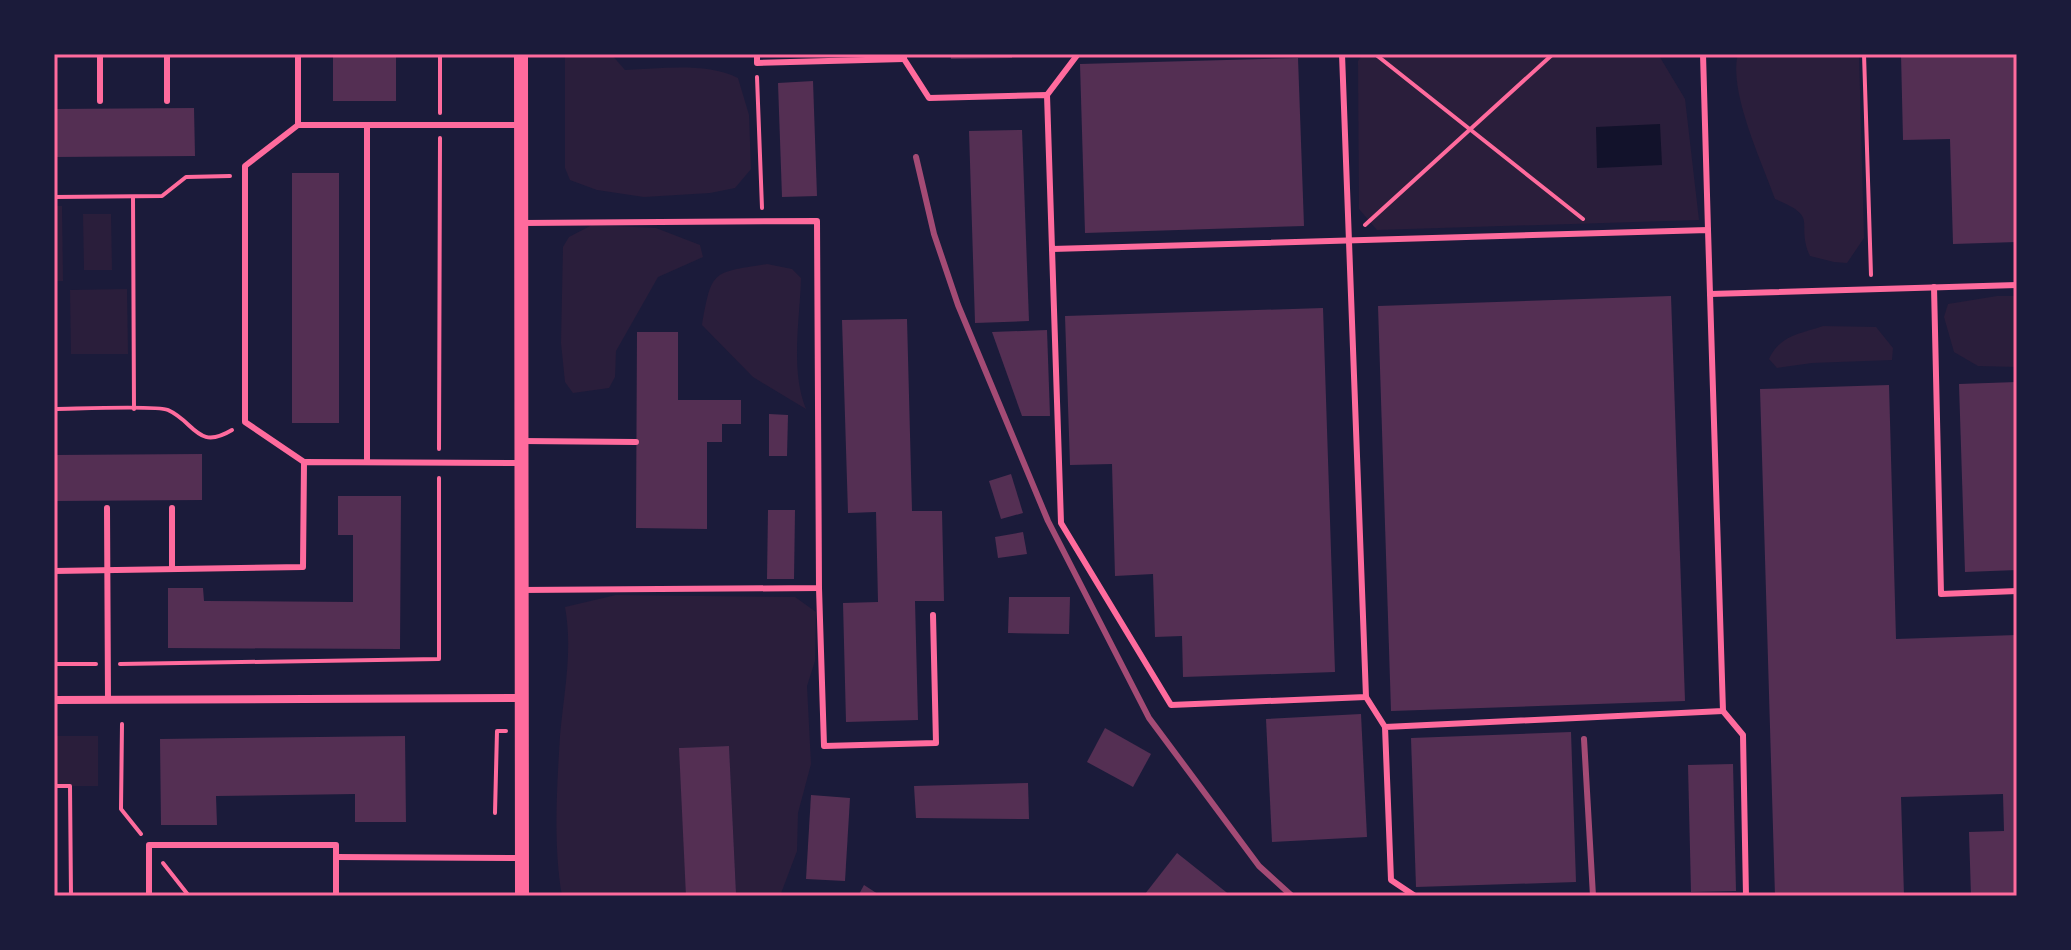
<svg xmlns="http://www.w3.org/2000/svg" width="2071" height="950" font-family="'Sofia Sans Condensed',sans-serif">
  <rect width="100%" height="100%" fill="#1b1b3a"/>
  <g fill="#2a1e3b" fill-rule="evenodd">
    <path d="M 565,54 L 611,54 L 625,70 C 661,69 705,62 738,78 L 749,115 L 751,169 L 735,188 L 710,193 L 644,197 L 597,190 L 570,180 L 565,168 Z"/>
    <path d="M 1363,54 L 1658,54 L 1685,99 L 1699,220 L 1377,230 L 1359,209 L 1358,61 Z"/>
    <path d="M 1738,54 L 1859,54 L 1864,238 L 1847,263 L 1834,262 L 1810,256 C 1795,221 1821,218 1775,199 C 1762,162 1728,91 1738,54 Z"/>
    <path d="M 54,206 L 62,206 L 63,281 L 54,281 Z"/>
    <path d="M 83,214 L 111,214 L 112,270 L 84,270 Z"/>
    <path d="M 592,225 L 656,228 L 700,245 L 703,257 L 658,277 L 616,351 L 615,377 L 609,388 L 573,393 L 565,382 L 561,343 L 563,247 L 569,237 Z"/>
    <path d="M 767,264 L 792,269 L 801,278 C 800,319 790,370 806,409 L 753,377 L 702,325 C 712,269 712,273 767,264 Z"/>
    <path d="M 127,289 L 128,354 L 71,354 L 70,290 Z"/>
    <path d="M 1997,296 L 2017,296 L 2017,367 L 1978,366 L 1954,352 L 1944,317 L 1948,304 Z"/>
    <path d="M 1823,326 L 1876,327 L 1893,348 L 1892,360 L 1812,363 L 1777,368 L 1769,359 C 1780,335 1800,334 1823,326 Z"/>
    <path d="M 616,595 L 795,597 L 816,612 L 815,661 L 807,686 L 811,764 L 798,813 L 797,851 L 780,896 L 562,896 C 553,846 557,786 560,736 C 564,691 573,651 565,607 ZM 729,746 L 736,893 L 687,896 L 680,748 Z"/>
    <rect x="54" y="736" width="44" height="50"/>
  </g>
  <path fill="#12122b" d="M 1660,124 L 1662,165 L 1597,168 L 1596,127 Z"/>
  <g fill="#542f53">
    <rect x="333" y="54" width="63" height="47"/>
    <path d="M 950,54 L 1012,54 L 1012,58 L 951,59 Z"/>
    <path d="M 1901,54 L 2017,54 L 2017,242 L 1953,244 L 1950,139 L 1903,140 Z"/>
    <path d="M 1298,58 L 1304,226 L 1085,233 L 1080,64 Z"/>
    <path d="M 813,81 L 817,196 L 782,197 L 778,83 Z"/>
    <path d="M 194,108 L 195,156 L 54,157 L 54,109 Z"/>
    <path d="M 1022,130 L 1029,321 L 975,323 L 969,131 Z"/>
    <rect x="292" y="173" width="47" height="250"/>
    <path d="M 1671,296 L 1685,701 L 1391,711 L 1378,306 Z"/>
    <path d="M 1323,308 L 1335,672 L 1183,677 L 1182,636 L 1155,637 L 1153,574 L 1115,576 L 1112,464 L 1070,465 L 1065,316 Z"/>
    <path d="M 907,319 L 912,511 L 942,511 L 944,601 L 915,601 L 918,720 L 846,722 L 843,603 L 878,602 L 876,512 L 848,513 L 842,320 Z"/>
    <path d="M 1047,330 L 1050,416 L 1022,416 L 992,332 Z"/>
    <path d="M 637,332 L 678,332 L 678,400 L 741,400 L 741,424 L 722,424 L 722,442 L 707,442 L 707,529 L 636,528 Z"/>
    <path d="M 2017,382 L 2017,570 L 1965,572 L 1959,384 Z"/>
    <path d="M 1889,385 L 1896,639 L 2017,635 L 2017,896 L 1971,896 L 1969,832 L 2004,831 L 2003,794 L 1901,797 L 1904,896 L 1775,896 L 1760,389 Z"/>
    <path d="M 769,414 L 788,415 L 787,456 L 769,456 Z"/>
    <path d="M 202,454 L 202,500 L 54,501 L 54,455 Z"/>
    <path d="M 1011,474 L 1023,513 L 1001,519 L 989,481 Z"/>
    <path d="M 338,496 L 401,496 L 400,649 L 168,648 L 168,588 L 203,588 L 204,601 L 353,602 L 353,535 L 338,535 Z"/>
    <path d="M 768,510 L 795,510 L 794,579 L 767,579 Z"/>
    <path d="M 1023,532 L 1027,554 L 998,558 L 995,537 Z"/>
    <path d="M 1009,597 L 1070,597 L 1069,634 L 1008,633 Z"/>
    <path d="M 1361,714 L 1367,837 L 1272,842 L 1266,719 Z"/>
    <path d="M 1105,728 L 1151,754 L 1133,787 L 1087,762 Z"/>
    <path d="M 1571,732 L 1576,882 L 1416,887 L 1411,738 Z"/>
    <path d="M 405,736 L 406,822 L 355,822 L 355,794 L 216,796 L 217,825 L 161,825 L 160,739 Z"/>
    <path d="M 729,746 L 736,893 L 686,896 L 679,748 Z"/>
    <path d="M 1733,764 L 1736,891 L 1691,892 L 1688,765 Z"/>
    <path d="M 1028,783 L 1029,819 L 916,818 L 914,786 Z"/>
    <path d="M 811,795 L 850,798 L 845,881 L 806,879 Z"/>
    <path d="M 1177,853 L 1231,896 L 1148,896 L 1145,894 Z"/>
    <path d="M 864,885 L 881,896 L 858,896 Z"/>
  </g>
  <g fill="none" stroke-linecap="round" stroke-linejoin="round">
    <g stroke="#ff6b9d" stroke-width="4">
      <path d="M 1375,54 L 1583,219"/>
      <path d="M 1864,54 L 1871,275"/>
      <path d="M 757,77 L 762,208"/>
      <path d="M 440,113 L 440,54"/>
      <path d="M 54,197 L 162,196 L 186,177 L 230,176"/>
      <path d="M 133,197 L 134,409"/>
      <path d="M 1365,225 L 1553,54"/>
      <path d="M 54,409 C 72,409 157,405 168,410 C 195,422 197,451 232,430"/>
      <path d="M 439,449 L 440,138"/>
      <path d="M 54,664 L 96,664"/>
      <path d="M 120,664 L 439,659 L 439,478"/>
      <path d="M 122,724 L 121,809 L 141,834"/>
      <path d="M 54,786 L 70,786 L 71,896"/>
      <path d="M 495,813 L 497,731 L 506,731"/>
      <path d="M 163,863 L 189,896"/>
    </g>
    <g stroke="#ff6b9d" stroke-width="6">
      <path d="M 100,54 L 100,101"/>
      <path d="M 167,54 L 167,101"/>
      <path d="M 298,54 L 298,125 L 521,125"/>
      <path d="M 757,54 L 757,63 L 904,59"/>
      <path d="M 904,54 L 904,59 L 929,98 L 1047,95 L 1052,249 L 1708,230 L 1710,294 L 2017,285"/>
      <path d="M 1703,54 L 1708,230"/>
      <path d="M 1047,95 L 1078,54"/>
      <path d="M 298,125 L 245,166 L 245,422 L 304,462"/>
      <path d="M 1052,249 L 1061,523 L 1171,705 L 1366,697 L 1342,54"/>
      <path d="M 1934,287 L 1941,594 L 2017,591"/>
      <path d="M 522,441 L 636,442"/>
      <path d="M 367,462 L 367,125"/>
      <path d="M 107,508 L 108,700"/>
      <path d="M 172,508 L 172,569"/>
      <path d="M 54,571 L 303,567 L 304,462 L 521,463"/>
      <path d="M 819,588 L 824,746 L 936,743 L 933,615"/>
      <path d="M 521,590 L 819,588 L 817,221 L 522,223"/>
      <path d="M 1366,697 L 1385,727"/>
      <path d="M 1723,711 L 1743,735 L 1746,896"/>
      <path d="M 336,857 L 521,858"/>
      <path d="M 149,896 L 149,845 L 336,845 L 336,896"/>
      <path d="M 1415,896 L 1391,880 L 1385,727 L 1723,711 L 1710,294"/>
    </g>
    <path stroke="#ff6b9d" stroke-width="8" d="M 54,700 L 521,698"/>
    <path stroke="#ff6b9d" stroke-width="14" d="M 521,54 L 522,896"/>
    <g stroke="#a44b75" stroke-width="6">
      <path d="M 916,157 L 934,234 L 958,305 L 1048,521 L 1149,718 L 1259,866 L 1292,896"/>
      <path d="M 1584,739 L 1593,896"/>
    </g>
  </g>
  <rect width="2071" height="950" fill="none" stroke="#1b1b3a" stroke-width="112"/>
  <rect x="56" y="56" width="1959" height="838" fill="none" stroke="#ff6b9d" stroke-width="3"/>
</svg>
